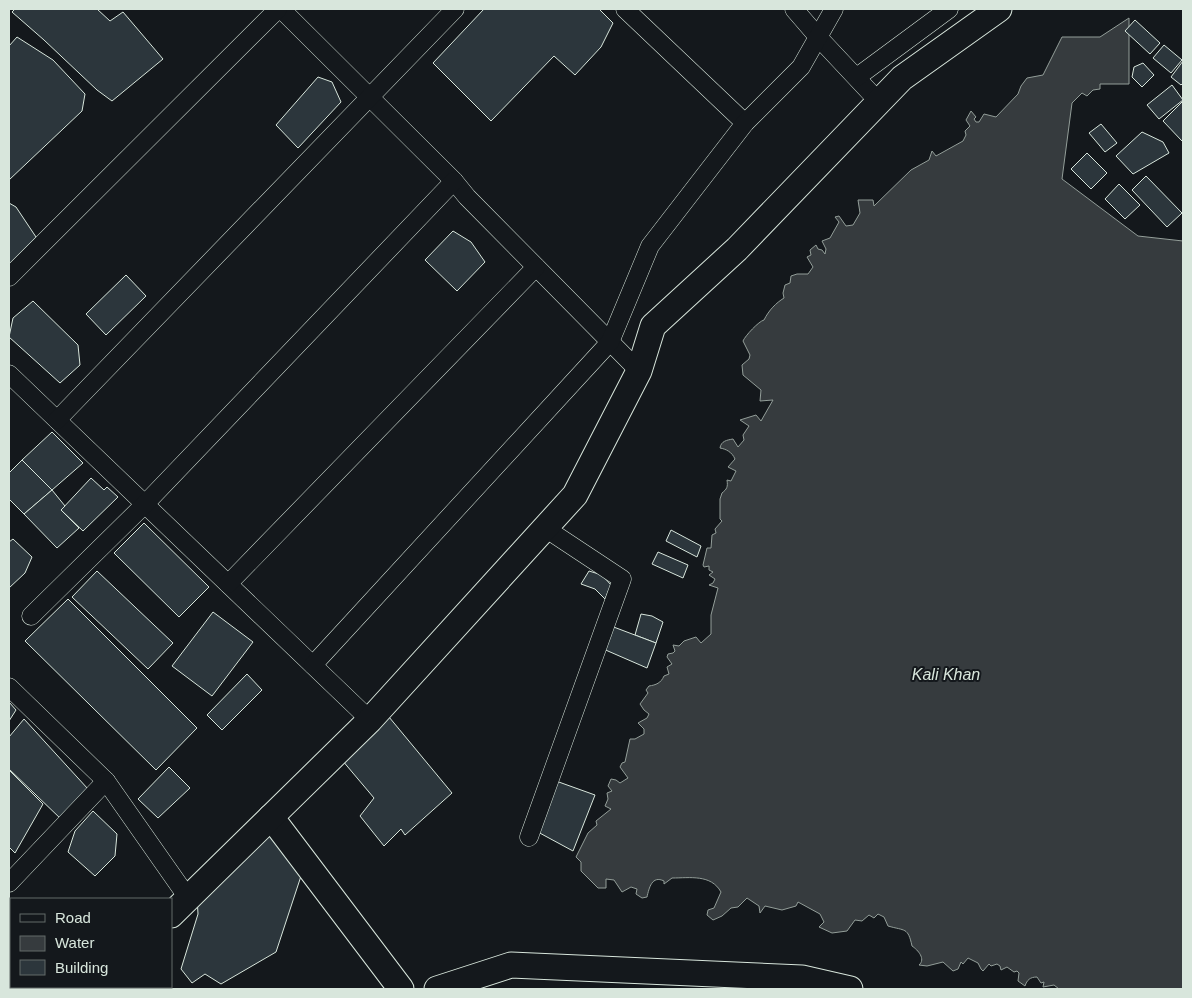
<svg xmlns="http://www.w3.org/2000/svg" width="1192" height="998" font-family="Helvetica,sans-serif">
  <rect width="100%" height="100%" fill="#14181c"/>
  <path fill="#363b3e" stroke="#939e99" d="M 1129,18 L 1129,84 L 1100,84 L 1100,89 L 1093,90 L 1087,96 L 1082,93 L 1072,103 L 1062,179 L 1138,236 L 1183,241 L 1183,989 L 1059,989 L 1054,985 L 1043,987 L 1044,982 L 1041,983 L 1037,977 C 1030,977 1027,980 1025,986 L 1018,981 L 1019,973 L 1017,971 L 1014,972 L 1007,967 L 1001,970 L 1000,966 L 997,964 L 991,966 L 989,964 L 983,971 L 981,969 L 978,963 L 968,958 L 963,964 L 961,962 L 958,969 L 953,971 L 943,962 L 927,966 L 919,965 C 926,959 918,950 912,946 C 908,927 905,931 888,926 L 884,917 L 878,914 L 874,918 L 869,915 L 862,921 L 855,920 L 847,931 L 832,933 L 819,927 L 824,922 L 820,914 L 798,902 L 796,906 L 782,910 L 765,906 L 760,913 L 759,906 L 747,898 L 738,907 L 731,908 L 722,916 L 713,920 L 707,915 L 708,910 L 714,908 L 721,892 C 711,874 690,878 672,878 L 664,884 L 664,881 C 652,875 649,888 647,897 L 642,898 L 636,894 L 637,889 L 631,887 L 622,892 L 614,880 L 606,879 L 606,888 L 598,888 L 581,871 L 581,862 L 576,857 L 588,833 L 597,825 L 596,821 L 611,809 L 605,806 L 608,799 L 607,793 L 612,791 L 608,786 L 611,779 L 616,780 L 620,783 L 628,778 L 620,767 L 622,763 L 625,762 L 630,739 L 635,739 L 644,734 L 644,729 L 638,723 L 647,718 L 649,714 L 644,710 L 640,704 L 648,693 L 646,690 L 649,686 C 656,685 661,683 664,676 L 669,674 L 667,667 L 672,664 L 667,657 L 668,654 L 673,653 L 675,651 L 673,645 L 679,646 L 684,641 L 696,637 L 701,643 L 711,634 L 711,615 L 718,588 L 709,585 L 713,583 L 715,579 L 709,575 L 713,572 L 709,570 L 709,566 L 704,567 L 703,565 L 707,548 L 711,548 L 712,535 L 716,533 L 715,529 L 722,521 L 720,519 L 720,499 L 722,493 C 727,489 728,487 727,480 L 731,481 L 736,471 L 728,467 L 735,459 C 732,452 726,449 720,448 C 721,441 727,440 733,439 L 738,447 L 744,440 L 743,435 L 749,426 L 740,420 L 756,415 L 761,421 L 773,400 L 760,401 L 761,390 L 743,375 L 742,365 L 749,359 L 750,355 L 743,341 C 745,336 759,321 764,320 C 769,310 776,303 784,298 L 783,293 L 785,285 L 790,283 L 791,276 L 797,274 L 808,274 L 813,267 L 807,257 L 811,255 L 810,250 L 816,245 L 818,249 L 822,250 L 825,254 L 826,249 L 822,241 L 830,238 L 839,222 L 835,217 L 839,216 L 846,226 L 853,225 L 860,213 L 858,200 L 873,200 L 874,206 L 911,170 L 929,160 L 932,151 L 936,156 L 963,141 L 966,135 L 965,131 L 970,126 L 966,120 L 971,111 L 976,117 L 974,119 L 976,122 L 979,122 L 984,114 L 996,117 L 1018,94 L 1021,86 L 1027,78 L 1043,75 L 1062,37 L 1100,37 Z"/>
  <g fill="#2c363c" stroke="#d8e6dc">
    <path d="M 15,9 L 97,9 L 110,21 L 123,12 L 163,59 L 112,101 L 97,90 L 44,40 L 12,12 Z"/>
    <path d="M 484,9 L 599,9 L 613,23 L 601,47 L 575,75 L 554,56 L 491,121 L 433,63 Z"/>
    <path d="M 1135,20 L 1160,43 L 1150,54 L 1125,31 Z"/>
    <path d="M 17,37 L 53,60 L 85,94 L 82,111 L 9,180 L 9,46 Z"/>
    <path d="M 1164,45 L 1182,60 L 1171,73 L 1153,58 Z"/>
    <path d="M 1183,61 L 1183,83 L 1181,85 L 1171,77 Z"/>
    <path d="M 1143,63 L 1154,75 L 1142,87 L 1132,77 L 1134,67 Z"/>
    <path d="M 318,77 L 332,82 L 341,102 L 298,148 L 276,125 Z"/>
    <path d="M 1172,85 L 1183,100 L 1159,119 L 1147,105 Z"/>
    <path d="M 1183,101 L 1183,140 L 1182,141 L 1163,121 Z"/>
    <path d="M 1101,124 L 1117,143 L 1105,152 L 1089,133 Z"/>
    <path d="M 1142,132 L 1163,142 L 1169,153 L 1133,174 L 1116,156 Z"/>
    <path d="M 1087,153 L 1107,173 L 1091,189 L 1071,169 Z"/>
    <path d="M 1146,176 L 1182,213 L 1167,227 L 1132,190 Z"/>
    <path d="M 1119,184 L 1140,205 L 1125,219 L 1105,199 Z"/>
    <path d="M 9,203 L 16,207 L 36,237 L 9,264 Z"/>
    <path d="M 453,231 L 471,242 L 485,262 L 457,291 L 425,260 Z"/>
    <path d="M 126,275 L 146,296 L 106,335 L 86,314 Z"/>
    <path d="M 33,301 L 78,345 L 80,365 L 60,383 L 9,337 L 13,318 Z"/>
    <path d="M 52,432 L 83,463 L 52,490 L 22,460 Z"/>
    <path d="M 22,460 L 52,490 L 24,514 L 9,499 L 9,473 Z"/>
    <path d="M 91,478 L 104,490 L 107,487 L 118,497 L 83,531 L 61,510 Z"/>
    <path d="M 52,490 L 65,506 L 61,510 L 79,528 L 57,548 L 24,514 Z"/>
    <path d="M 144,523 L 209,587 L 179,617 L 114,553 Z"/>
    <path d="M 671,530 L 701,546 L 697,557 L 666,541 Z"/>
    <path d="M 13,539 L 32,557 L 25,573 L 9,588 L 9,542 Z"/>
    <path d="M 658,552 L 688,565 L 683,578 L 652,564 Z"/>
    <path d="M 97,571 L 173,643 L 148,669 L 72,597 Z"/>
    <path d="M 589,571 L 602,575 L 611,585 L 605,599 L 595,589 L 581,584 Z"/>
    <path d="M 68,599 L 197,728 L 156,770 L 25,641 Z"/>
    <path d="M 213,612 L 253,642 L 212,696 L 172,666 Z"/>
    <path d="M 641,614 L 652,616 L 663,622 L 656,643 L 635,635 Z"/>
    <path d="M 611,626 L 656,643 L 647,668 L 601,648 Z"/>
    <path d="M 247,674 L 262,690 L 222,730 L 207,715 Z"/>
    <path d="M 9,702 L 16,710 L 9,721 Z"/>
    <path d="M 389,717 L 452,793 L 405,835 L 401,829 L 384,846 L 360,816 L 374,798 L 342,760 Z"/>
    <path d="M 24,719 L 88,789 L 62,820 L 9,769 L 9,737 Z"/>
    <path d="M 169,767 L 190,788 L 158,818 L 138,799 Z"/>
    <path d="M 9,770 L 43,804 L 15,853 L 9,847 Z"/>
    <path d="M 556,781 L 595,795 L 573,851 L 536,831 Z"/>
    <path d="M 93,811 L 117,834 L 115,856 L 95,876 L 68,852 L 75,831 Z"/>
    <path d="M 267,830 L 304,867 L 276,952 L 221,984 L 205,974 L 192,983 L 181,969 L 198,914 L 197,897 Z"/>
  </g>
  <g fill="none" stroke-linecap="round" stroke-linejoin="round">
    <defs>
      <g id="minor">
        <path d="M 281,9 L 454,181 L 467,197 L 639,371"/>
        <path d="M 625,9 L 745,123"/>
        <path d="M 794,9 L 819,38 L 879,102"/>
        <path d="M 857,77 L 949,9"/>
        <path d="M 9,277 L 278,9"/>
        <path d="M 9,374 L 370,720"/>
        <path d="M 57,420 L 455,9"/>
        <path d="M 228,584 L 536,267"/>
        <path d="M 31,616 L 145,504 L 454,181"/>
        <path d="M 313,665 L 610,342 L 650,246 L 745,123 L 801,67 L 834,9"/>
        <path d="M 9,687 L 106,781 L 188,898"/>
        <path d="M 529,837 L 622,579 L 545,528"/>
        <path d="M 9,883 L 106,781"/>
      </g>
      <g id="secondary">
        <path d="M 271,817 L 401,989"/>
        <path d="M 171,915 L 370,720 L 575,495 L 639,371 L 653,326 L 737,249 L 902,78 L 999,9"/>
        <path d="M 95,989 L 98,987"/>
        <path d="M 437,989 L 511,965 L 802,978 L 850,989"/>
      </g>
    </defs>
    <use href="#minor" stroke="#d8e6dc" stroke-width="19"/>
    <use href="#secondary" stroke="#d8e6dc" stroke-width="27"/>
    <use href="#minor" stroke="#14181c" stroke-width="18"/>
    <use href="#secondary" stroke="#14181c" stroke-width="25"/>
  </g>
  <g text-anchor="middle" stroke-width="4" stroke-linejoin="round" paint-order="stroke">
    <g font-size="16" font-style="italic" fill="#d8e6dc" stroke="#14181c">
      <text x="946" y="680">Kali Khan</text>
    </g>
  </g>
  <rect width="1192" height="998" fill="none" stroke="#d8e6dc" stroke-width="20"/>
  <rect x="10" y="898" width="162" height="90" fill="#14181c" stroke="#626a69"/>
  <rect x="20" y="914" width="25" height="8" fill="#14181c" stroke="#626a69"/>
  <text x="55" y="923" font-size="15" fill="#d8e6dc">Road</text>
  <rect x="20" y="936" width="25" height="15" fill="#363b3e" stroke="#626a69"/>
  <text x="55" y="948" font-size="15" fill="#d8e6dc">Water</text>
  <rect x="20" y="960" width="25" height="15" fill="#2c363c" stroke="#626a69"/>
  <text x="55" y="973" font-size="15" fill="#d8e6dc">Building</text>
</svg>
